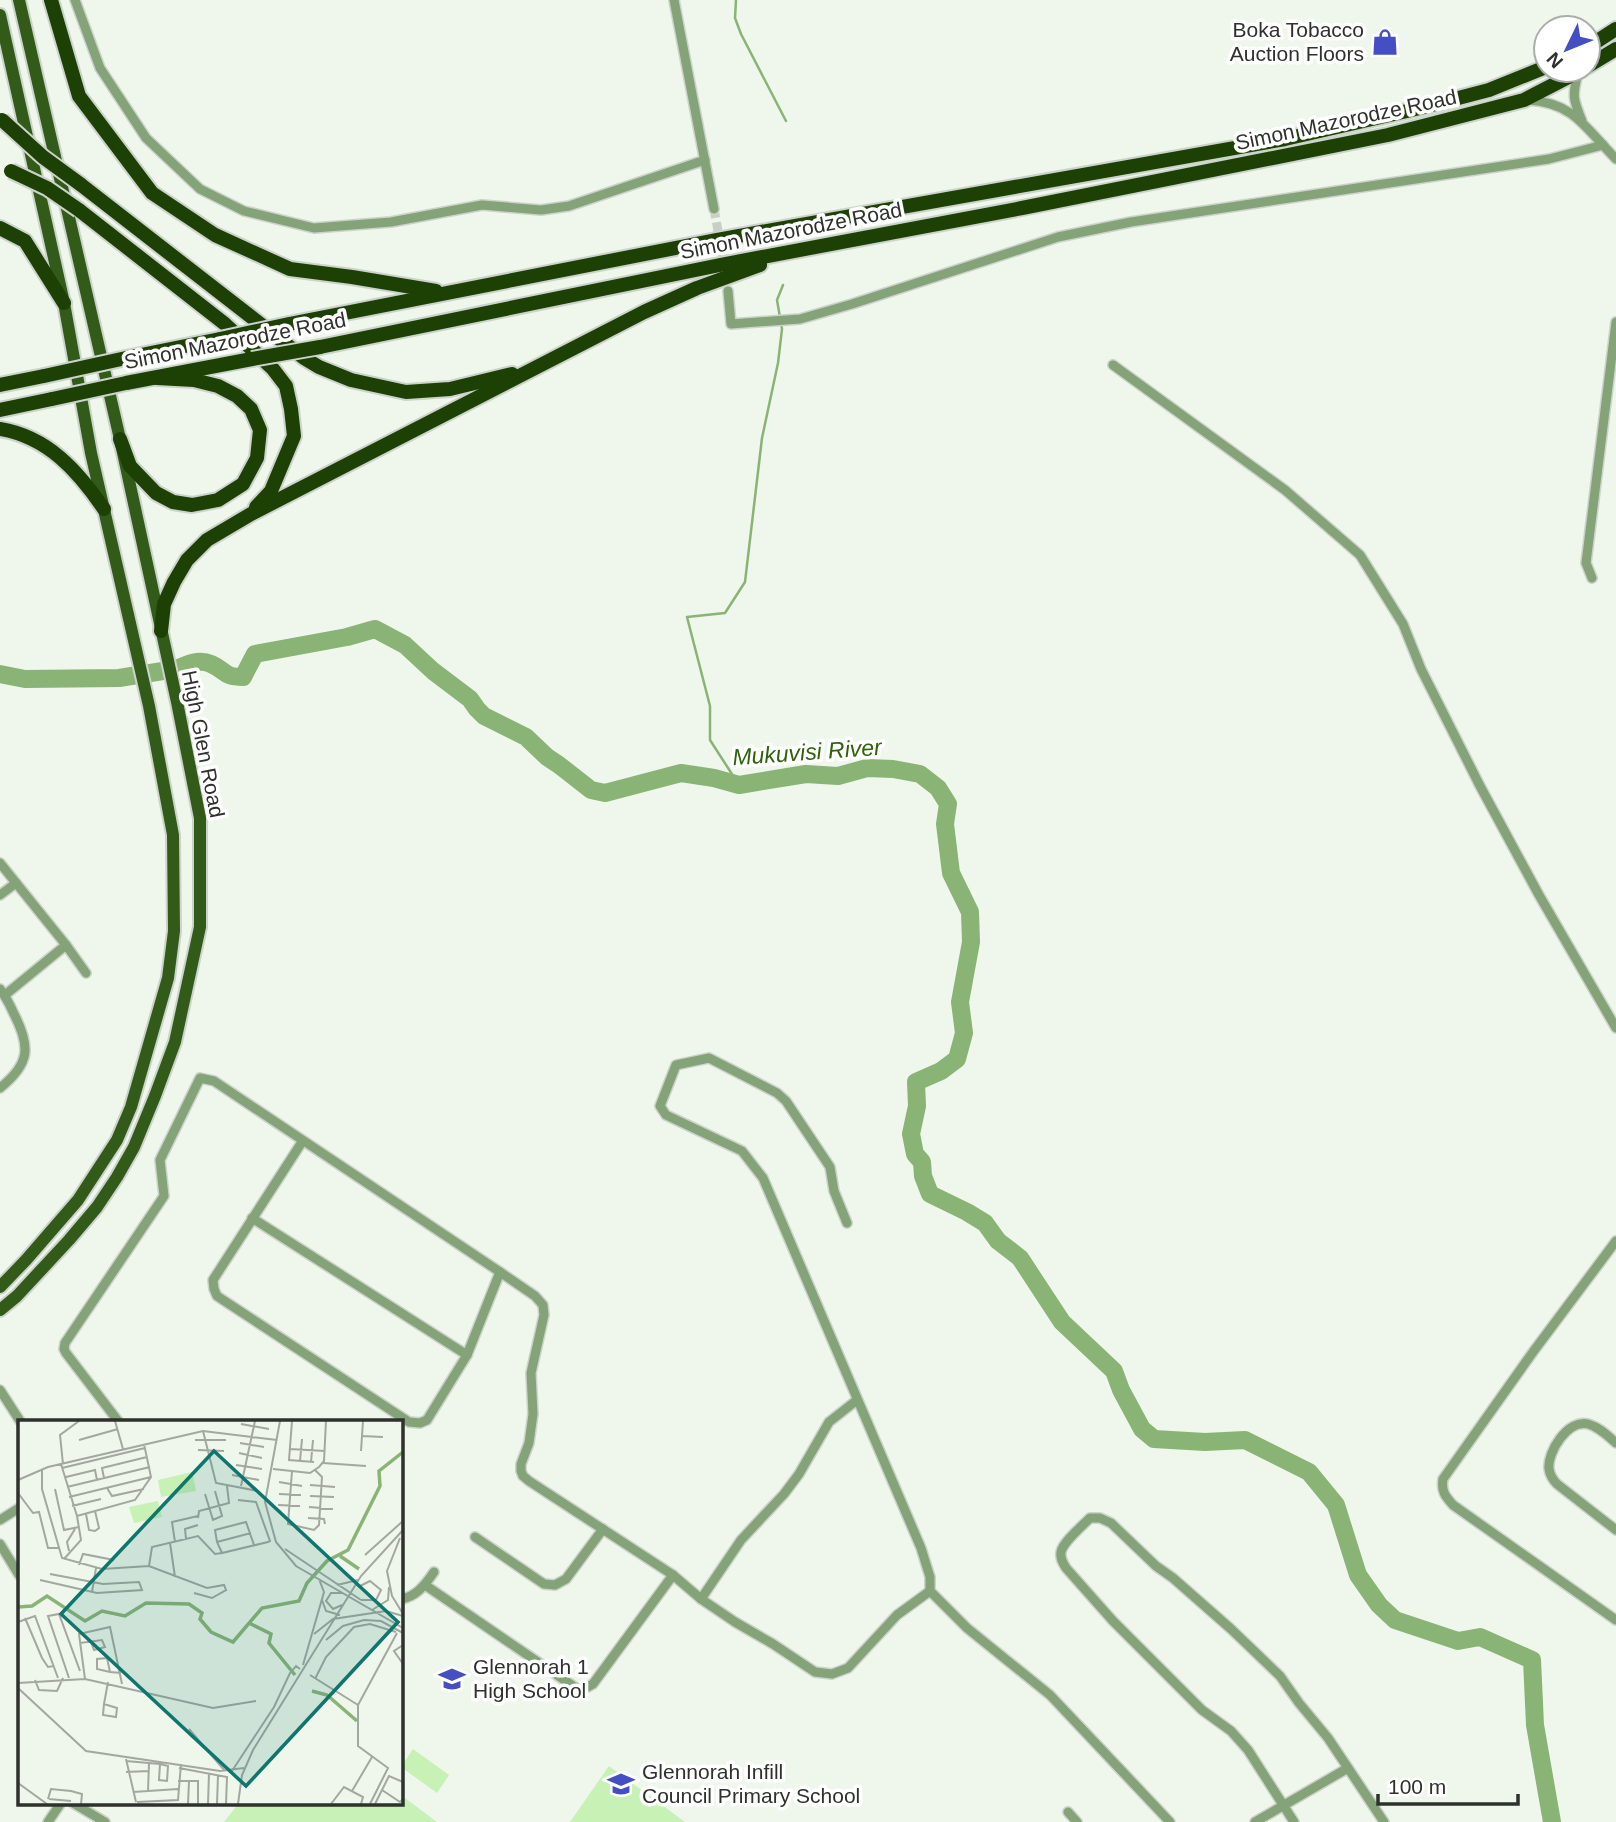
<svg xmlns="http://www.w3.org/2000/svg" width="1616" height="1822" font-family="Arial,sans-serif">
  <rect width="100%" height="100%" fill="#eff6ec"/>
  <g fill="#c8f1b5">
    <path d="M 413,1749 L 449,1775 L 437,1793 L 401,1767 Z"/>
    <path d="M 609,1766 L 685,1822 L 570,1822 Z"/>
    <path d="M 401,1795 L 437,1822 L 224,1822 L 239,1803 L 401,1803 Z"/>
  </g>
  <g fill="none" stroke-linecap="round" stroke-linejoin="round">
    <g stroke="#8ab376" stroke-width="2.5">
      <path d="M 736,0 L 735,18 L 741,34 L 786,121"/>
      <path d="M 739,785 L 710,740 L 710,706 L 687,617 L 725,613 L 745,582 L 762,438 L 778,363 L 782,329 L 777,300 L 783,285"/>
    </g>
    <path stroke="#8ab376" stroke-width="18" d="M 0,674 L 25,679 L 119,678 L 169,670 L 172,671 C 185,665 198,658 211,664 C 227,671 223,677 243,677 L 255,654 L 347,637 L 375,629 L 405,645 L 433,671 L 470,699 L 477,709 L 484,716 L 526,737 L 547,757 L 559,765 L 591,790 L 605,793 L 681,773 L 714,778 L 739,785 L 806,774 L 838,776 L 867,768 L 893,769 L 920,774 L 938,788 L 948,804 L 945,824 L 951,873 L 970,912 L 971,942 L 960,1002 L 964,1033 L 957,1059 L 941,1071 L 916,1082 L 917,1106 L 911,1134 L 915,1154 L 922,1162 L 923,1176 L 930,1194 L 967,1212 L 985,1223 L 998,1241 L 1020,1258 L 1062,1322 L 1114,1371 L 1121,1390 L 1142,1429 L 1154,1439 L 1205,1442 L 1245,1440 L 1309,1472 L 1336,1505 L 1358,1575 L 1379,1605 L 1395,1620 L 1458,1641 L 1480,1637 L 1532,1660 L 1535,1725 L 1552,1822"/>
    <path stroke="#c8cfc6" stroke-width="9" stroke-dasharray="9 4.5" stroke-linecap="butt" d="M 714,209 L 725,269"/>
    <defs>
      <g id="minor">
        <path d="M 75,0 L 100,68 L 146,138 L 200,189 L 244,211 L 314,228 L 391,222 L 482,205 L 541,210 L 569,206 L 705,160"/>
        <path d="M 674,0 L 714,209"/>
        <path d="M 1578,73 C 1572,96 1573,99 1582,121"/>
        <path d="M 1528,100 C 1575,103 1585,128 1616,159"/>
        <path d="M 728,291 L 731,324 L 800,319 L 852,304 L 1058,237 L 1131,222 L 1549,159 L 1603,145"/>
        <path d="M 1113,365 L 1285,490 L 1360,555 L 1403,624 L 1421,669 L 1480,786 L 1539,895 L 1616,1028"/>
        <path d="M 1592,578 L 1586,563 L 1616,322"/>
        <path d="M 0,863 L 66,945 L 86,973"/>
        <path d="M 0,895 L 16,883"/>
        <path d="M 0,989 C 6,997 10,1005 14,1014 C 31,1047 30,1064 0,1088"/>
        <path d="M 5,995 L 66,945"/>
        <path d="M 252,1218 L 467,1355"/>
        <path d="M 847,1223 L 834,1191 L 830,1167 L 786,1101 L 777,1093 L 709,1058 L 676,1065 L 660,1106 L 666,1115 L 742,1151 L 763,1178 L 921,1548 L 930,1577 L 930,1591 L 967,1628 L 1050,1695 L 1170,1822"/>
        <path d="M 1616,1241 L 1533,1352 L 1443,1479 C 1441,1491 1445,1496 1453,1505 L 1616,1620"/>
        <path d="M 500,1272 L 535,1296 L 543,1305 L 544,1315 L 531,1373 L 533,1414 L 529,1443 L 521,1464 L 521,1471 L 523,1476 L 529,1481 L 673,1575 L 701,1599 L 735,1622 L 773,1644 L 815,1672 L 832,1674 L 848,1668 L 897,1615 L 930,1591"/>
        <path d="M 0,1390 L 20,1421"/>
        <path d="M 118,1421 L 66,1353 L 64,1349 L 65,1343 L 164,1196 L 160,1160 L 200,1078 L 214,1081 L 500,1272 L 467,1355 L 427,1420 L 420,1423 L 409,1422 L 217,1296 L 214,1289 L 213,1280 L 302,1142"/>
        <path d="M 1616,1443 C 1608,1436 1599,1427 1588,1424 C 1568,1419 1547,1452 1549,1469 C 1550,1475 1553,1480 1557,1484 L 1616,1530"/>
        <path d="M 0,1520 L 19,1508"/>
        <path d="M 475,1537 L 544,1584 L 555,1585 L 566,1579 L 603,1529"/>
        <path d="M 0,1544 L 19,1575"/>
        <path d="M 425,1585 L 576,1688 L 582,1690 L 593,1684 L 673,1575"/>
        <path d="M 401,1599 C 416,1597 425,1585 434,1572"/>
        <path d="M 701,1599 L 741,1540 L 784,1494 L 799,1474 L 829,1422 L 857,1400"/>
        <path d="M 73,1803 L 105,1822"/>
        <path d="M 1068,1812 L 1077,1822"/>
        <path d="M 48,1822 L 61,1803"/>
        <path d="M 1255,1822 L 1348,1768"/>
        <path d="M 1294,1822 L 1248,1750 L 1231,1731 L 1202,1710 L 1113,1621 L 1066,1568 C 1063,1563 1060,1559 1061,1552 C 1063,1542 1082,1526 1090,1518 L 1100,1518 L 1111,1523 L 1156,1566 L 1173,1578 L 1231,1629 L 1280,1676 L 1299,1703 L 1328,1738 L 1384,1822"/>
      </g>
      <g id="major">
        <path d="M 0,15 L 64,303 L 91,453 L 149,706 L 173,835 L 174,931 L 168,978 L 131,1107 L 117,1140 L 78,1200 L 26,1260 L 0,1287"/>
        <path d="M 0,1310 L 17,1296 L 69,1240 L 97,1207 L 117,1177 L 134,1147 L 155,1096 L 175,1042 L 200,927 L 200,818 L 177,702 L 120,439 L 19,0"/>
      </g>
      <g id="highway">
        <path d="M 51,0 L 79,96 L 152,193 L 215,235 L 290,269 L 352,277 L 436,291"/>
        <path d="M 1588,47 L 1616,29"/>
        <path d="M 1588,66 L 1616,49"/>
        <path d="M 80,184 L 304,358 L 319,367 L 351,380 L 406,392 L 450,389 L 512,374"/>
        <path d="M 79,210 L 225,324 L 273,369 L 286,386 L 291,409 L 294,436 L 271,491 L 256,507"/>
        <path d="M 0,228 L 25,241 L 64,303"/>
        <path d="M 289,324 L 716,240 L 1285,139 L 1420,108 L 1489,90 L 1546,67"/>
        <path d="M 320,347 L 720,265 L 1022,208 L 1388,135 L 1524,100 L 1582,70"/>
        <path d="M 126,358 L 220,339"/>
        <path d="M 126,383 L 252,359"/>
        <path d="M 0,385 L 44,376"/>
        <path d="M 0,410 L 52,399"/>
        <path d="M 0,429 C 48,437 78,471 104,509"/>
        <path d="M 120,439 L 130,466 L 156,493 L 173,502 L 192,505 L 218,500 L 243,484 L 257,458 L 260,430 L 251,409 L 237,396 L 218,386 L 194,380 L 157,378"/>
        <path d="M 161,631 L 164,604 L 174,582 L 187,560 L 207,540 L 251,514 L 644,312 L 697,288 L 760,265"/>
      </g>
    </defs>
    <use href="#minor" stroke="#ccd3ca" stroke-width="12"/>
    <use href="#major" stroke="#ccd3ca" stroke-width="16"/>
    <use href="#highway" stroke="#ccd3ca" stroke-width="18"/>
    <use href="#minor" stroke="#85a378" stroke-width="9"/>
    <use href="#major" stroke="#325b1a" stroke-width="12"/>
    <use href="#highway" stroke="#1d4005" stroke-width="14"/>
    <defs>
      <g id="highway-bridge">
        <path d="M 2,120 L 43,157 L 80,184"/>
        <path d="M 11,171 L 47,188 L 79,210"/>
        <path d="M 220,339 L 289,324"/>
        <path d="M 252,359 L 320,347"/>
        <path d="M 44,376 L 126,358"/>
        <path d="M 52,399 L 126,383"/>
      </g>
    </defs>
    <use href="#highway-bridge" stroke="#ccd3ca" stroke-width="18" stroke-linecap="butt"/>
    <use href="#highway-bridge" stroke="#1d4005" stroke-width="14"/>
  </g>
  <defs>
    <symbol id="shop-bare" viewBox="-9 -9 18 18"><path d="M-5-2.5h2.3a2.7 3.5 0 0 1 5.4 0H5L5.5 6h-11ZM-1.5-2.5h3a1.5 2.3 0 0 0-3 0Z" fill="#434fc3" stroke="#fff" stroke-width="2.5" paint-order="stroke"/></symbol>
    <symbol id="school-bare" viewBox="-9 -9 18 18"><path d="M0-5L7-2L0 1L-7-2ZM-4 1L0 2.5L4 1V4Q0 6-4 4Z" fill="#434fc3" stroke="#fff" stroke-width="2.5" paint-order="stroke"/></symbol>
  </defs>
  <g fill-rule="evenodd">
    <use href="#shop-bare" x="1366" y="23" width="38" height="38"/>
    <use href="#school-bare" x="433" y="1660" width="38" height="38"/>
    <use href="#school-bare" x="602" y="1765" width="38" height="38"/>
  </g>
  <g text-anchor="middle" stroke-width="7" stroke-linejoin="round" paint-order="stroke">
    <g font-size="21" fill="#2e312d" stroke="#fff" text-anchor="start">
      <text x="1364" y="37" text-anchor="end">Boka Tobacco<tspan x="1364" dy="24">Auction Floors</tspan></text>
      <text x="473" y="1674">Glennorah 1<tspan x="473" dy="24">High School</tspan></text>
      <text x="642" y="1779">Glennorah Infill<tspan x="642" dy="24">Council Primary School</tspan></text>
    </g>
    <g font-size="21" fill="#2e312d" stroke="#fff">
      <text transform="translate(1346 120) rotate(-12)" y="7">Simon Mazorodze Road</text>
      <text transform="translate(791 231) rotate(-11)" y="7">Simon Mazorodze Road</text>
      <text transform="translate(235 341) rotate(-11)" y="7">Simon Mazorodze Road</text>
      <text transform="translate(203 744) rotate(79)" y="7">High Glen Road</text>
    </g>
    <g font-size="23" font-style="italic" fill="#2f620a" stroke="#fff">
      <text transform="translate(807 752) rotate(-4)" y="8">Mukuvisi River</text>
    </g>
  </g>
  <g transform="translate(18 1420)">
    <rect width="385" height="385" fill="#eff6ec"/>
    <path d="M 174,52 L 178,71 L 143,77 L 140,60 ZM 140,81 L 144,97 L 116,103 L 111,87 Z" fill="#c8f1b5"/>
    <path fill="none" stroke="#8ab376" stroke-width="3.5" d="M 322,136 L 341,149M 0,187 L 14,186 L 29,176 L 67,201 L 84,191 L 107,196 L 128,183 L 171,184 L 184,193 L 182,199 L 193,212 L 215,222 L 244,188 L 281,181 L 289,163 L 309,141 L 330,130 L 362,66 L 361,51 L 385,32M 231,203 L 253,214 L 251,223 L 277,255M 294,271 L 309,275 L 339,301"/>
    <path fill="none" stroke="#a2a7a0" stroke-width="2" d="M 97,1 L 105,29M 262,1 L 247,82 L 258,122 L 278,146 L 385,208M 274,1 L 271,40 L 296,42M 223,4 L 251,9M 185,11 L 198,63 L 240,71M 344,16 L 365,17M 61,20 L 100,9M 177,20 L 208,20M 222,23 L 246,27M 272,29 L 307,31M 180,30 L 206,31M 343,31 L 345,1M 221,33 L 244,38M 282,41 L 284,19M 293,42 L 295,20M 305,43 L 348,46M 43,44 L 59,96 L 117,80 L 133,57 L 126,24M 45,44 L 42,15 L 61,1M 218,45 L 244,49M 44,48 L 127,28M 24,49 L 24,69 L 44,138 L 84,149 L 131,146 L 189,168 L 206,165 L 208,170 L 194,178 L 176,173M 255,49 L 292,53 L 301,47 L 306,41 L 308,1M 274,51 L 270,104 L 296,110 L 301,105 L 304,57 L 297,50M 214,55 L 241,60M 48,57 L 77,50 L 79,60M 86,58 L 84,48 L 129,37M 0,60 L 30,47 L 185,11 L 259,20M 261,62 L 284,66M 292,65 L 317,67M 223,66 L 237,1M 49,67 L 132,47M 89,68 L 94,76 L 126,69M 37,69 L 46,110 L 61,107M 0,73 L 15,93 L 21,92 L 30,128 L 41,128M 187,74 L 195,100 L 204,96 L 197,71M 261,74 L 283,75M 292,76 L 316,77M 51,77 L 133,57M 220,80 L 238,82 L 252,121 L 250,122 L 204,133 L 199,122 L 197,110 L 228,102 L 236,125M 260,85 L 282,86M 54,86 L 83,79M 291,87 L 315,89M 68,94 L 71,110 L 77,111 L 81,108 L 77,91M 180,98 L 181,91 L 211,83 L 209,66M 290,98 L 306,99 L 307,104M 382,118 L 369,151 L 374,176 L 385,194M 168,119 L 167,109 L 180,105M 157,122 L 154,102 L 180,96M 199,122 L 233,113M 152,123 L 157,157M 267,129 L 343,180M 51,131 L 49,122 L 57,109M 347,135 L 385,101M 46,139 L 63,120 L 59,96M 61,145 L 65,134 L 96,140M 131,146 L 134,127 L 180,116 L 197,134 L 204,133M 22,160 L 79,173 L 124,170 L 121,162 L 85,164 L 32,154M 319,165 L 340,160M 340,167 L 352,161 L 363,170 L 358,180 L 343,180M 74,172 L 78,148M 304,180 L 308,191 L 322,195M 324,185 L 315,189 L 308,181 L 313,173 L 324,173M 354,190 L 370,180 L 371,167M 7,198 L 24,238 L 30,247 L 36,246M 0,202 L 17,196 L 40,258M 296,214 L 315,199 L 368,191 L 385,196M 308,220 L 325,206 L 346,200 L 363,201 L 385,213M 62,223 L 84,220 L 87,227 L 76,230 L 73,222M 385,225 L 376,231 L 385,244M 285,245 L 306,172 L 301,159M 92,252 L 89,238 L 79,239 L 79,249 L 92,252 L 103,253M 292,255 L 340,285M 51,258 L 30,196 L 41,194 L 62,251M 67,259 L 61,214 L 92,207 L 104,264M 297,259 L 308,237 L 336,207 L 352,204 L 378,212M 17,260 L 21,270 L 39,271 L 45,258M 0,263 L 67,259 L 195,288 L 238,281M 0,268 L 68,331 L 202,351 L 226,348M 86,284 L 99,288 L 98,297 L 85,295 L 86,284 L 90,262M 171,309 L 207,351M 108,339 L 118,382M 108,341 L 142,344 L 150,346 L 149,361 L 141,360 L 142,344M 161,348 L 209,357 L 208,384M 214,351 L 256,287 L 272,253 L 278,246 L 282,249M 108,352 L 130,351M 160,361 L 180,361 L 180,384M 0,363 L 29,384M 364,370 L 382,382 L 385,379M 130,371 L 131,343M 334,371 L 354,337M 115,372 L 160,369M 30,379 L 33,369 L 53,371 L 64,374 L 63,384M 31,379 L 53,381M 119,382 L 160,380 L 163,344M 170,384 L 171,361M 190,384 L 191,353M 199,384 L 200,355M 220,384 L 224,355 L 235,330 L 343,156 L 385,110M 313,384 L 326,367 L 345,377 L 343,384M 352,384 L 370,348 L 340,326 L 340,285 L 379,213M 357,384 L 371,356 L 385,362"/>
    <path fill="#0f766e" fill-opacity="0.15" stroke="#0f766e" stroke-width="3.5" d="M 196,31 L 380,202 L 228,366 L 43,194 Z"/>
    <rect width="385" height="385" fill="none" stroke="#2e312d" stroke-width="3.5"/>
  </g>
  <g transform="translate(1567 49) rotate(227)"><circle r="33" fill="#ffffff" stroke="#abadab" stroke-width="2"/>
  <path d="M0-5L12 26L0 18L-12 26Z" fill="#434fc3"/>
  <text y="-10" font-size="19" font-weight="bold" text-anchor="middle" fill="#2e312d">N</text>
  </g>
  <path d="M1378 1794v10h140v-10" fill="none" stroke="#2e312d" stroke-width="3.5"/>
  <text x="1388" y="1794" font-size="21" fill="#2e312d" stroke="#ffffff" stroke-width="5" paint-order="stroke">100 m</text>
</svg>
